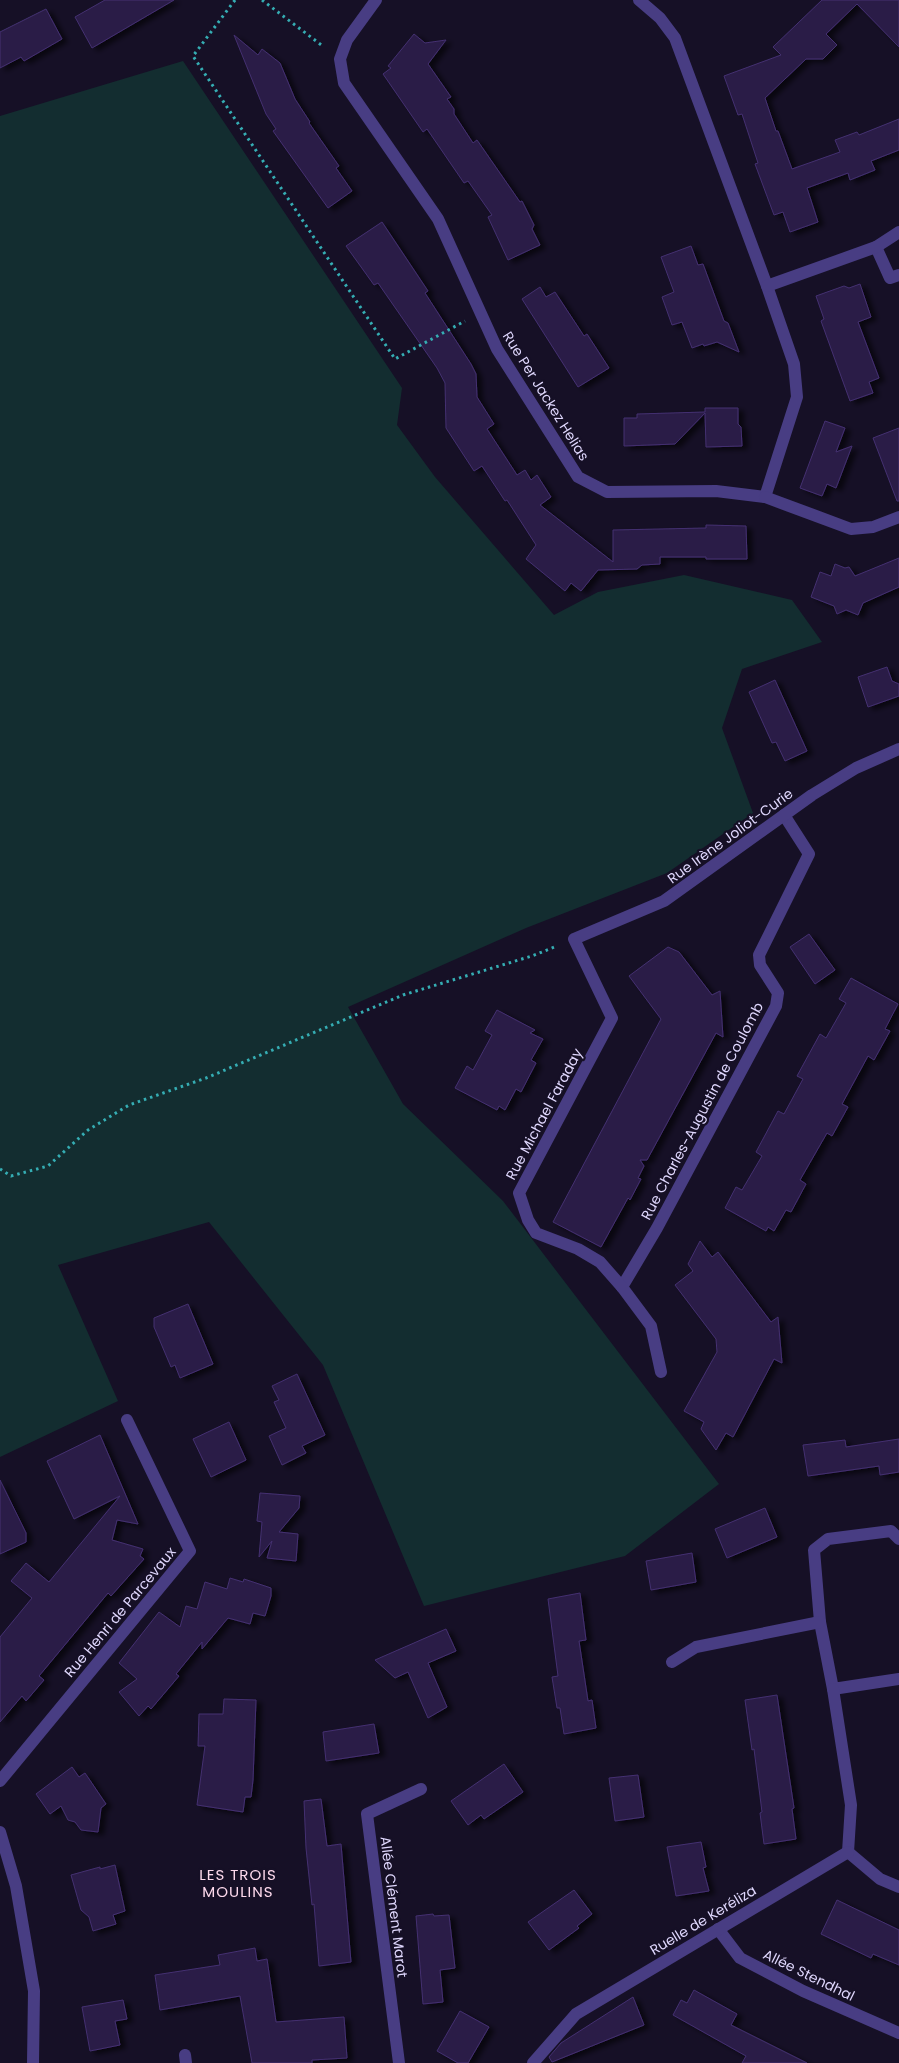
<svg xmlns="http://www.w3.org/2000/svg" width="899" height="2063" font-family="Poppins,sans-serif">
  <defs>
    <filter id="shadow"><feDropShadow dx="5.5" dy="3" stdDeviation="2.5" flood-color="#0009"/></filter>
  </defs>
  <rect width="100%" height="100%" fill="#161026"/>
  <path fill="#132d30" d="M 183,61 L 402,388 L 397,425 L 435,477 L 554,615 L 598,592 L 684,575 L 792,600 L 822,642 L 742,669 L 722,728 L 753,813 L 667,873 L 526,928 L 348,1007 L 403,1104 L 503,1201 L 719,1484 L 625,1556 L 424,1606 L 323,1365 L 209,1222 L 58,1265 L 118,1401 L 0,1457 L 0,116 Z"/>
  <g fill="#2a1d46" stroke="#443071" filter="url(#shadow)">
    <path d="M 105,0 L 174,0 L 92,48 L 75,17 Z"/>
    <path d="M 822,0 L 899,0 L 899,47 L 857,4 L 826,34 L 837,45 L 823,59 L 806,59 L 765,98 L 776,131 L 778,131 L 792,169 L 840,152 L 835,140 L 857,132 L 859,135 L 899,119 L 899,150 L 871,161 L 875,170 L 850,180 L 848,173 L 807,188 L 818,222 L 790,232 L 783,212 L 774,215 L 755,164 L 758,163 L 742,114 L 738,115 L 724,76 L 781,55 L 773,47 Z"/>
    <path d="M 46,9 L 62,39 L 24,61 L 21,57 L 0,68 L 0,32 Z"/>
    <path d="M 414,34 L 425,43 L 446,40 L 428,64 L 451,97 L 447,99 L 454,109 L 454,114 L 473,143 L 477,140 L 520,202 L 522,201 L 534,225 L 532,229 L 540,245 L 508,260 L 488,217 L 492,215 L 468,181 L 464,183 L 427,129 L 423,132 L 383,74 L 391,68 L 388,66 Z"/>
    <path d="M 234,35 L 258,55 L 262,49 L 280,63 L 295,99 L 310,122 L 309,123 L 339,166 L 336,168 L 352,191 L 328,208 L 273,131 L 276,129 L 266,114 Z"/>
    <path d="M 382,222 L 428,291 L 425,293 L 471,364 L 476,374 L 477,397 L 494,424 L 487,429 L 517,475 L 525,470 L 531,480 L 537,475 L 551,497 L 540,505 L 613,562 L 613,530 L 706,528 L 706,525 L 746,526 L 747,559 L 706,559 L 706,557 L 660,557 L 660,564 L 642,565 L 637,569 L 598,570 L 581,591 L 571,583 L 565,591 L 526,559 L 536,545 L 507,500 L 505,501 L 482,466 L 474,471 L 446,428 L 445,383 L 437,368 L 378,283 L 374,285 L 346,246 Z"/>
    <path d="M 691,246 L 698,265 L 703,264 L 724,321 L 728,323 L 739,352 L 717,342 L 704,346 L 703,344 L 692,348 L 682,322 L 672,325 L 662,297 L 674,292 L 661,257 Z"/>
    <path d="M 860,284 L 871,317 L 858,322 L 879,378 L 869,382 L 873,393 L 850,401 L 821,321 L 824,319 L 816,296 L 844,286 L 849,288 Z"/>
    <path d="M 540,287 L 546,297 L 555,292 L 584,336 L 587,334 L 609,368 L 578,387 L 522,299 Z"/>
    <path d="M 705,408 L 738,408 L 738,424 L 741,427 L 742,446 L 706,447 L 705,413 L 675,444 L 624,446 L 624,418 L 637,418 L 637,414 L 705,412 Z"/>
    <path d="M 825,421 L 845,428 L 836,452 L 852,446 L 836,488 L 827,484 L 822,496 L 800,488 Z"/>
    <path d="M 899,428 L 899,501 L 897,501 L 873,438 Z"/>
    <path d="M 899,558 L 899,587 L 863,603 L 858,615 L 846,610 L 837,614 L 834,606 L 811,597 L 820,572 L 831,576 L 835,564 L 845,568 L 849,567 L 855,576 Z"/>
    <path d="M 887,667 L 892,681 L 899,684 L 899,696 L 868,707 L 858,677 Z"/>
    <path d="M 775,680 L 807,751 L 785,761 L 776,742 L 772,743 L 749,692 Z"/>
    <path d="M 809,934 L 835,970 L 815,984 L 790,947 Z"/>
    <path d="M 668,947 L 679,952 L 712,995 L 720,991 L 723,1037 L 716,1033 L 647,1160 L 640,1160 L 644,1166 L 638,1178 L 641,1179 L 630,1200 L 628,1198 L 601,1247 L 553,1222 L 661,1019 L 629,976 Z"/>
    <path d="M 851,978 L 898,1004 L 885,1029 L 890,1031 L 874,1060 L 868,1056 L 842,1104 L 848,1107 L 832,1136 L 827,1133 L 800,1180 L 806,1184 L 791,1212 L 786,1210 L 774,1231 L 768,1227 L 766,1231 L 725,1208 L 736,1187 L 742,1190 L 762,1156 L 756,1152 L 778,1111 L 784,1114 L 803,1079 L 797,1076 L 820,1034 L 826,1038 L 846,1003 L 839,999 Z"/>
    <path d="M 497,1010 L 535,1030 L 530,1033 L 543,1039 L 531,1060 L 536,1063 L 521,1092 L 516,1089 L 505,1110 L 499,1106 L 497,1110 L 455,1088 L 467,1066 L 473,1070 L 492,1035 L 485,1031 Z"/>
    <path d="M 700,1241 L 712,1257 L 718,1252 L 771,1322 L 778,1317 L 782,1363 L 774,1359 L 733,1437 L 726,1433 L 716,1450 L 701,1429 L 704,1422 L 684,1411 L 717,1352 L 716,1339 L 675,1285 L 693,1271 L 688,1264 Z"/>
    <path d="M 188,1304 L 213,1364 L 180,1378 L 175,1365 L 171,1367 L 154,1327 L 154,1318 Z"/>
    <path d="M 297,1374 L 325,1435 L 302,1446 L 306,1453 L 282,1465 L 269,1436 L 286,1428 L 274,1402 L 279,1400 L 272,1386 Z"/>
    <path d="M 229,1422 L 246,1460 L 211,1477 L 193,1439 Z"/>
    <path d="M 100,1435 L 138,1524 L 117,1520 L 112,1540 L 143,1549 L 140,1556 L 144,1559 L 111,1596 L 108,1593 L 39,1676 L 44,1680 L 26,1701 L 22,1696 L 0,1722 L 0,1637 L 32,1598 L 11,1581 L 26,1563 L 49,1582 L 120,1496 L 74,1519 L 47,1461 Z"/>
    <path d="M 899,1439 L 899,1472 L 880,1475 L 879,1466 L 808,1476 L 803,1445 L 845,1440 L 846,1447 Z"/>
    <path d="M 0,1480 L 26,1533 L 26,1542 L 0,1554 Z"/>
    <path d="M 260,1493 L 300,1496 L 299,1508 L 279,1532 L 298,1534 L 296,1561 L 267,1558 L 272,1541 L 259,1557 L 262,1522 L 257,1521 Z"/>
    <path d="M 765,1508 L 777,1537 L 727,1558 L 715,1529 Z"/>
    <path d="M 692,1553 L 696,1582 L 651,1590 L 646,1561 Z"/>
    <path d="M 230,1578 L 243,1582 L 244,1579 L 271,1588 L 271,1596 L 265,1616 L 253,1613 L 250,1624 L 228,1618 L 202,1649 L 202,1642 L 176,1674 L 179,1676 L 151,1709 L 148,1706 L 139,1716 L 119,1692 L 137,1679 L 119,1663 L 159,1612 L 180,1627 L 186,1606 L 197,1609 L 205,1582 L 227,1589 Z"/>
    <path d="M 580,1593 L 586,1640 L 579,1641 L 588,1701 L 592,1700 L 596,1728 L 564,1734 L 560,1708 L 557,1708 L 552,1677 L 558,1676 L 548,1599 Z"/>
    <path d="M 446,1629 L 456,1651 L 428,1663 L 447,1707 L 428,1718 L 408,1672 L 395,1678 L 375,1660 Z"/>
    <path d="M 777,1695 L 794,1808 L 792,1809 L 796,1839 L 764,1844 L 760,1813 L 762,1812 L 754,1749 L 752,1750 L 745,1700 Z"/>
    <path d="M 224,1699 L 256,1700 L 253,1780 L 251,1797 L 245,1797 L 243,1812 L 197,1805 L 205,1746 L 198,1746 L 199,1714 L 223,1714 Z"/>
    <path d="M 374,1724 L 379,1753 L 326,1761 L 323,1732 Z"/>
    <path d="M 504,1764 L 523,1792 L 484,1819 L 481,1815 L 468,1825 L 451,1801 Z"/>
    <path d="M 72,1767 L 79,1777 L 85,1773 L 106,1804 L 101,1808 L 98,1832 L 81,1830 L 75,1822 L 68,1820 L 61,1806 L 50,1814 L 36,1794 Z"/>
    <path d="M 638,1775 L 644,1817 L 615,1821 L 609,1778 Z"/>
    <path d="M 321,1799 L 327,1846 L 341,1844 L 351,1962 L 319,1966 L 314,1904 L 312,1905 L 306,1848 L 304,1801 Z"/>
    <path d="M 701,1842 L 706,1867 L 703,1868 L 709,1891 L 676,1896 L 667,1847 Z"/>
    <path d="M 115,1865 L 125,1911 L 113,1915 L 116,1924 L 93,1931 L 89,1917 L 81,1910 L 71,1875 L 100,1867 L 100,1869 Z"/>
    <path d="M 574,1890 L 592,1914 L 577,1926 L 579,1928 L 549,1950 L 528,1922 Z"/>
    <path d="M 837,1900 L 899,1930 L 899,1965 L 873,1954 L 871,1958 L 821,1934 Z"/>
    <path d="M 433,1914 L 434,1916 L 449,1915 L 455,1968 L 440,1970 L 443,2002 L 423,2004 L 416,1916 Z"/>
    <path d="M 255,1948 L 257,1961 L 267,1959 L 276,2022 L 344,2017 L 347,2058 L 312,2060 L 312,2063 L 252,2063 L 240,1996 L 160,2010 L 155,1975 L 220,1965 L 218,1955 Z"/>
    <path d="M 694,1990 L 737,2014 L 731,2025 L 807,2063 L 742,2063 L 746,2056 L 673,2015 L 681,2000 L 687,2003 Z"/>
    <path d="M 633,1997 L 644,2025 L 552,2062 L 549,2057 L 561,2043 Z"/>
    <path d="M 123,2000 L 127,2019 L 115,2021 L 120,2045 L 90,2051 L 82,2007 Z"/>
    <path d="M 460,2011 L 489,2027 L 468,2063 L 458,2063 L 437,2051 Z"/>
  </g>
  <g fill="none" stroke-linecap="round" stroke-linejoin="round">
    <g stroke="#35adb3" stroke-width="3" stroke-dasharray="2.5 4" stroke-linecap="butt">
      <path d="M 235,0 L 193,56 L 395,359 L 465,321"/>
      <path d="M 262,0 L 324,47"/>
      <path d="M 0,1169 L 11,1176 L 48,1166 L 88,1130 L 129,1105 L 206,1078 L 403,995 L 532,956 L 557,946"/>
    </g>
    <g stroke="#483d83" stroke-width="12">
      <path d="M 376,0 L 347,40 L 340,59 L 344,83 L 438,219 L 497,349 L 578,477 L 607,492 L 716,491 L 765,497 L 797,397 L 794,364 L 767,286 L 675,38 L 660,18 L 639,0"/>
      <path d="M 876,247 L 890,278 L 899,275"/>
      <path d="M 767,286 L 876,247 L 899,232"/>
      <path d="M 765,497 L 851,529 L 873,527 L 899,517"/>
      <path d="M 622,1287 L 657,1228 L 776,1006 L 778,993 L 760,965 L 759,955 L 809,854 L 784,815"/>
      <path d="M 661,1372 L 651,1326 L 622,1287 L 600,1262 L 578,1249 L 536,1233 L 528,1220 L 519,1193 L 612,1018 L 574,939 L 664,901 L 812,795 L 856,768 L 899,749"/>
      <path d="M 899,1539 L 891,1531 L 828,1539 L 814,1550 L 820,1622 L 833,1689 L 899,1679"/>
      <path d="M 672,1662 L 696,1647 L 820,1622"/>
      <path d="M 833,1689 L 851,1805 L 848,1852"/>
      <path d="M 0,1781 L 190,1551 L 127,1420"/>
      <path d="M 0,1832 L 16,1886 L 34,1991 L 33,2063"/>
      <path d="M 848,1852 L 880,1879 L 899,1887"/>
      <path d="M 718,1929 L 740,1958 L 803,1991 L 899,2033"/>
      <path d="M 185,2055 L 186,2063"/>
      <path d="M 399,2063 L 367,1814 L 421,1789"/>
      <path d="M 533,2063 L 576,2014 L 848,1852"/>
    </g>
  </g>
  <g text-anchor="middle" stroke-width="4.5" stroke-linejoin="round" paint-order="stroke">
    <g font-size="14" fill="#dfd7fd" stroke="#161026">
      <text transform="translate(546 396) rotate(58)" y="5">Rue Per Jackez Helias</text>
      <text transform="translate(730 836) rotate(-36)" y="5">Rue Irène Joliot-Curie</text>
      <text transform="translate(702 1111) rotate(-62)" y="5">Rue Charles-Augustin de Coulomb</text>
      <text transform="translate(544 1114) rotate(-62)" y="5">Rue Michael Faraday</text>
      <text transform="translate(120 1612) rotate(-50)" y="5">Rue Henri de Parcevaux</text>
      <text transform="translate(394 1907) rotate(83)" y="5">Allée Clément Marot</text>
      <text transform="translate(703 1920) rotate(-31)" y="5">Ruelle de Keréliza</text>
      <text transform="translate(809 1975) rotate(26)" y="5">Allée Stendhal</text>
    </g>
    <g font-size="15" letter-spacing="1" fill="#fdd9ec" stroke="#161026">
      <text x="238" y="1880">LES TROIS<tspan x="238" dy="17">MOULINS</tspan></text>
    </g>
  </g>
</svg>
